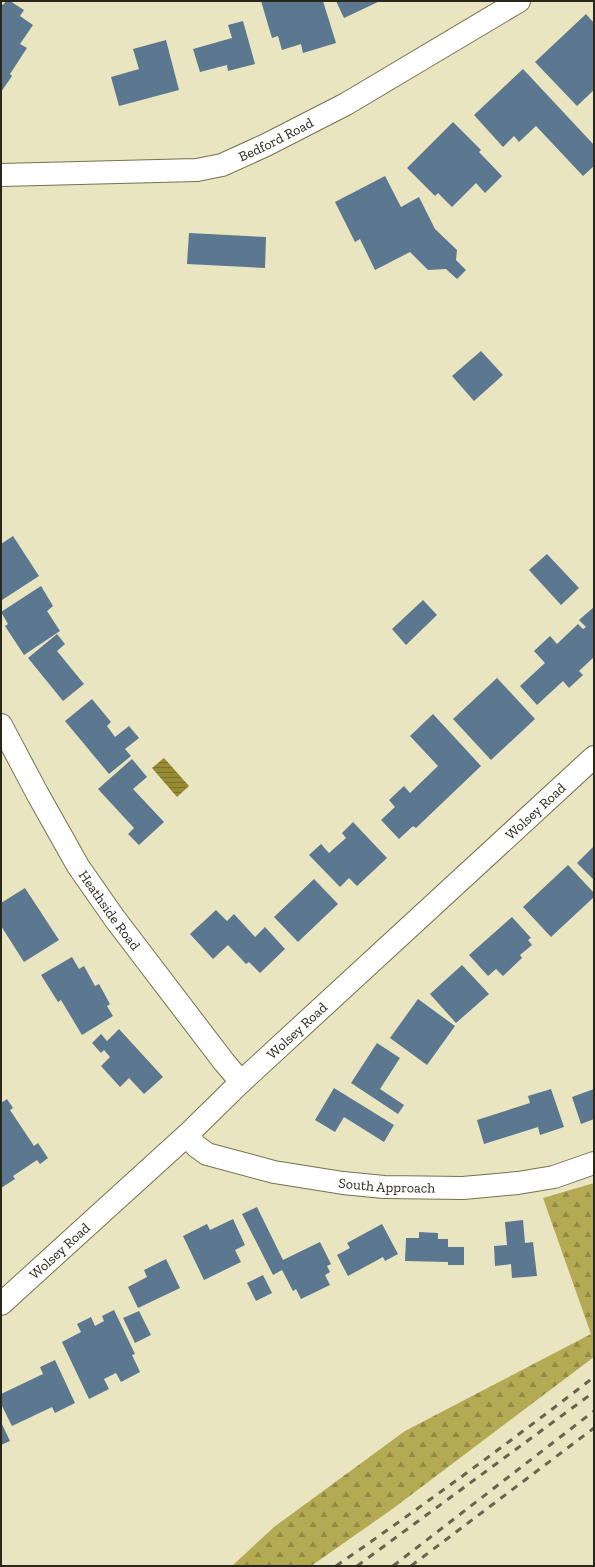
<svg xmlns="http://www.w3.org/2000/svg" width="595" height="1567" font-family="'Zilla Slab',serif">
  <defs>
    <pattern id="forest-firs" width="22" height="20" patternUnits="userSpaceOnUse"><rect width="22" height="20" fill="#b5aa54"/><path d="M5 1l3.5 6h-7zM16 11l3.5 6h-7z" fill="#938a45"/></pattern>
    <pattern id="water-rules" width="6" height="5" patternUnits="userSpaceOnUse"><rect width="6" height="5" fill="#968b32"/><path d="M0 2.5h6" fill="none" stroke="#7a722a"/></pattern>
  </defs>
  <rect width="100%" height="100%" fill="#e9e5c0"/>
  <path fill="url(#forest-firs)" d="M 594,1183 L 594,1357 L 391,1510 L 311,1566 L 232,1566 L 274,1527 L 405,1431 L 591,1334 L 543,1198 Z"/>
  <path fill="url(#water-rules)" d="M 164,758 L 189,786 L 177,797 L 152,768 Z"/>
  <g fill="#5c7790">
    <path d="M 6,1 L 10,1 L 24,10 L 20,16 L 33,25 L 20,44 L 27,48 L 10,74 L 12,76 L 1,92 L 1,4 L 3,5 Z"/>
    <path d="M 261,1 L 323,1 L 336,43 L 303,53 L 301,44 L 282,50 L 278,36 L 272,38 Z"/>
    <path d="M 336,1 L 380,1 L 344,18 Z"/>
    <path d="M 586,14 L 594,23 L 594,90 L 577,106 L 535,62 Z"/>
    <path d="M 243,21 L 255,64 L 228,71 L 227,65 L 200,72 L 193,49 L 232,38 L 228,25 Z"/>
    <path d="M 166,40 L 179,90 L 119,106 L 111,77 L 139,69 L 133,49 Z"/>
    <path d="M 523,69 L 594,145 L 594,166 L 583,176 L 536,126 L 519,142 L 514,136 L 503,147 L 474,115 Z"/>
    <path d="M 453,122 L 481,150 L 479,152 L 502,176 L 485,193 L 476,183 L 452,207 L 438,193 L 435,196 L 407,168 Z"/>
    <path d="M 385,176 L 401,207 L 419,197 L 435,229 L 457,250 L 456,260 L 466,270 L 457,279 L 446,269 L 428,270 L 410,252 L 375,270 L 360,239 L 355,242 L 335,202 Z"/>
    <path d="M 189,233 L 266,237 L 265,268 L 187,264 Z"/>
    <path d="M 481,351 L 503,375 L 474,401 L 452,376 Z"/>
    <path d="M 13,536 L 39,576 L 2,600 L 1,598 L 1,544 Z"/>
    <path d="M 547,554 L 579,588 L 561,605 L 529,570 Z"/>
    <path d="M 41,586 L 53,606 L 47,611 L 60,631 L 24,655 L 5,626 L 8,624 L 1,612 Z"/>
    <path d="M 423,600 L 437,615 L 406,645 L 392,629 Z"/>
    <path d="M 594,607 L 594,657 L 579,671 L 583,675 L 569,688 L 563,681 L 537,705 L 520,686 L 545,663 L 534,651 L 550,636 L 557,644 L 578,624 L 583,629 L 586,627 L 579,620 Z"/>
    <path d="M 57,634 L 65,644 L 57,651 L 84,684 L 63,701 L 28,658 Z"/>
    <path d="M 497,678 L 535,719 L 491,760 L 453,719 Z"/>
    <path d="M 92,699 L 111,722 L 107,726 L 115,737 L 129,726 L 139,738 L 125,749 L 131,756 L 109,774 L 65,721 Z"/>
    <path d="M 433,714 L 481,766 L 416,828 L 413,826 L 399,839 L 381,820 L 395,807 L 389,800 L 404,786 L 410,793 L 438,766 L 410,736 Z"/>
    <path d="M 132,759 L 147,777 L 133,789 L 164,822 L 139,845 L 128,834 L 134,828 L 98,789 Z"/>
    <path d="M 353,822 L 387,858 L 357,886 L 349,878 L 340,887 L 309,855 L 321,844 L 329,853 L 346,838 L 342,833 Z"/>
    <path d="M 594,846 L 594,880 L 577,863 Z"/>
    <path d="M 568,865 L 594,893 L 594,897 L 551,937 L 523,907 Z"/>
    <path d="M 314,879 L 338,904 L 298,942 L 274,917 Z"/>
    <path d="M 25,888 L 59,940 L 24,962 L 1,926 L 1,903 Z"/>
    <path d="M 216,910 L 227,921 L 234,914 L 255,937 L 265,927 L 285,949 L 260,973 L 249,962 L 246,964 L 228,945 L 213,959 L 190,934 Z"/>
    <path d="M 512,917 L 531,938 L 528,940 L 532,945 L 520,955 L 522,958 L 503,976 L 496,969 L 488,976 L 469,955 Z"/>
    <path d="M 72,957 L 79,969 L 84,966 L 95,986 L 99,984 L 110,1004 L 107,1006 L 113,1016 L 82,1035 L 61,1000 L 58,1002 L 41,975 Z"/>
    <path d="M 462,965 L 489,994 L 456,1023 L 430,994 Z"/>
    <path d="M 418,999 L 455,1026 L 427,1065 L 390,1038 Z"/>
    <path d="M 119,1029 L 163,1077 L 144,1094 L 129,1078 L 120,1087 L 101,1066 L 110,1057 L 104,1050 L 101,1053 L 92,1043 L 101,1034 L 107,1041 Z"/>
    <path d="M 377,1043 L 400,1058 L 380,1089 L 404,1105 L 398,1114 L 351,1083 Z"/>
    <path d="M 334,1088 L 394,1125 L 384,1142 L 344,1117 L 335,1132 L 315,1120 Z"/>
    <path d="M 551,1089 L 564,1127 L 540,1135 L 538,1127 L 484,1144 L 477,1120 L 530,1103 L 528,1096 Z"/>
    <path d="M 594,1089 L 594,1119 L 581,1124 L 572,1097 Z"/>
    <path d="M 7,1099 L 13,1108 L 10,1110 L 34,1146 L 38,1143 L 48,1158 L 40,1164 L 37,1160 L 13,1176 L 15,1179 L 1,1188 L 1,1103 Z"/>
    <path d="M 257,1207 L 283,1260 L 320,1242 L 331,1264 L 327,1266 L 330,1272 L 325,1275 L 330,1285 L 301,1299 L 296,1289 L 293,1291 L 282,1270 L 273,1275 L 242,1214 Z"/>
    <path d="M 233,1219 L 245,1245 L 235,1250 L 241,1262 L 204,1280 L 183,1236 L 207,1224 L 210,1230 Z"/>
    <path d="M 523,1220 L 525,1243 L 533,1242 L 537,1276 L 512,1278 L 511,1264 L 495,1266 L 494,1246 L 507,1245 L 505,1222 Z"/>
    <path d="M 382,1224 L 398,1254 L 385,1261 L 383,1257 L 348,1276 L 337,1255 L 350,1248 L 347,1243 Z"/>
    <path d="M 419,1232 L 438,1233 L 438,1239 L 448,1239 L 448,1247 L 464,1247 L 464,1265 L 448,1265 L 448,1262 L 405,1261 L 406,1238 L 419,1238 Z"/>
    <path d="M 166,1259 L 180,1288 L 138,1308 L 128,1287 L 147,1277 L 144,1270 Z"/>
    <path d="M 263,1275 L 272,1293 L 256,1301 L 247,1283 Z"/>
    <path d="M 114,1310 L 135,1354 L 132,1355 L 140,1372 L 121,1382 L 116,1373 L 104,1379 L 109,1389 L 89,1399 L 62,1342 L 81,1332 L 77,1324 L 91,1317 L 95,1326 L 104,1321 L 102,1316 Z"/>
    <path d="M 139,1311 L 151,1335 L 135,1343 L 123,1318 Z"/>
    <path d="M 55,1360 L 75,1403 L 55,1413 L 52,1407 L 12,1426 L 1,1404 L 1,1394 L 43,1374 L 40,1367 Z"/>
    <path d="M 1,1422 L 10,1441 L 1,1445 Z"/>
  </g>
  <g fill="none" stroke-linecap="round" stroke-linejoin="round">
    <defs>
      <g id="minor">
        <path id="s1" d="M 1,175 L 197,170 L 222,165 L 266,145 L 346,104 L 519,1"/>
        <path id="s2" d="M 1,725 L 37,793 L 78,866 L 115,919 L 224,1062 L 241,1082"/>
        <path id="s3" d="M 187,1135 L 196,1146 L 207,1154 L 274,1172 L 343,1183 L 384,1187 L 463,1188 L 518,1183 L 554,1177 L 594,1163"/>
        <path id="s4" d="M 1,1304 L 187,1135 L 241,1082 L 594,757"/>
      </g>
    </defs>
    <use href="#minor" stroke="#75714f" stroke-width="24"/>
    <use href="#minor" stroke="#fff" stroke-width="22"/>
    <g stroke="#67654f" stroke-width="3" stroke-dasharray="7 7" stroke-linecap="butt">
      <path d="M 336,1566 C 424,1505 510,1442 594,1377"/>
      <path d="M 357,1566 L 594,1392"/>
      <path d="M 393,1566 L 594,1411"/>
      <path d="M 411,1566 L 594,1428"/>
    </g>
  </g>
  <g text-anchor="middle" stroke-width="3" stroke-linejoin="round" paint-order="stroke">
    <g font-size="14" fill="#292719" stroke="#fff">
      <text dy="5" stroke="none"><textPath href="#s1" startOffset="281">Bedford Road</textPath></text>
      <text dy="5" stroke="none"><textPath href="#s4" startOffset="727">Wolsey Road</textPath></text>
      <text dy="5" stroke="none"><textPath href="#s2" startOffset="215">Heathside Road</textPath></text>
      <text dy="5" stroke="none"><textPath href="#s4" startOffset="403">Wolsey Road</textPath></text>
      <text dy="5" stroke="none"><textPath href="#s3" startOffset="211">South Approach</textPath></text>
      <text dy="5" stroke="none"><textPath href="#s4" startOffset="79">Wolsey Road</textPath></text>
    </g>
  </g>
  <rect width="595" height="1567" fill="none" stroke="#292719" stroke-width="4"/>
</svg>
